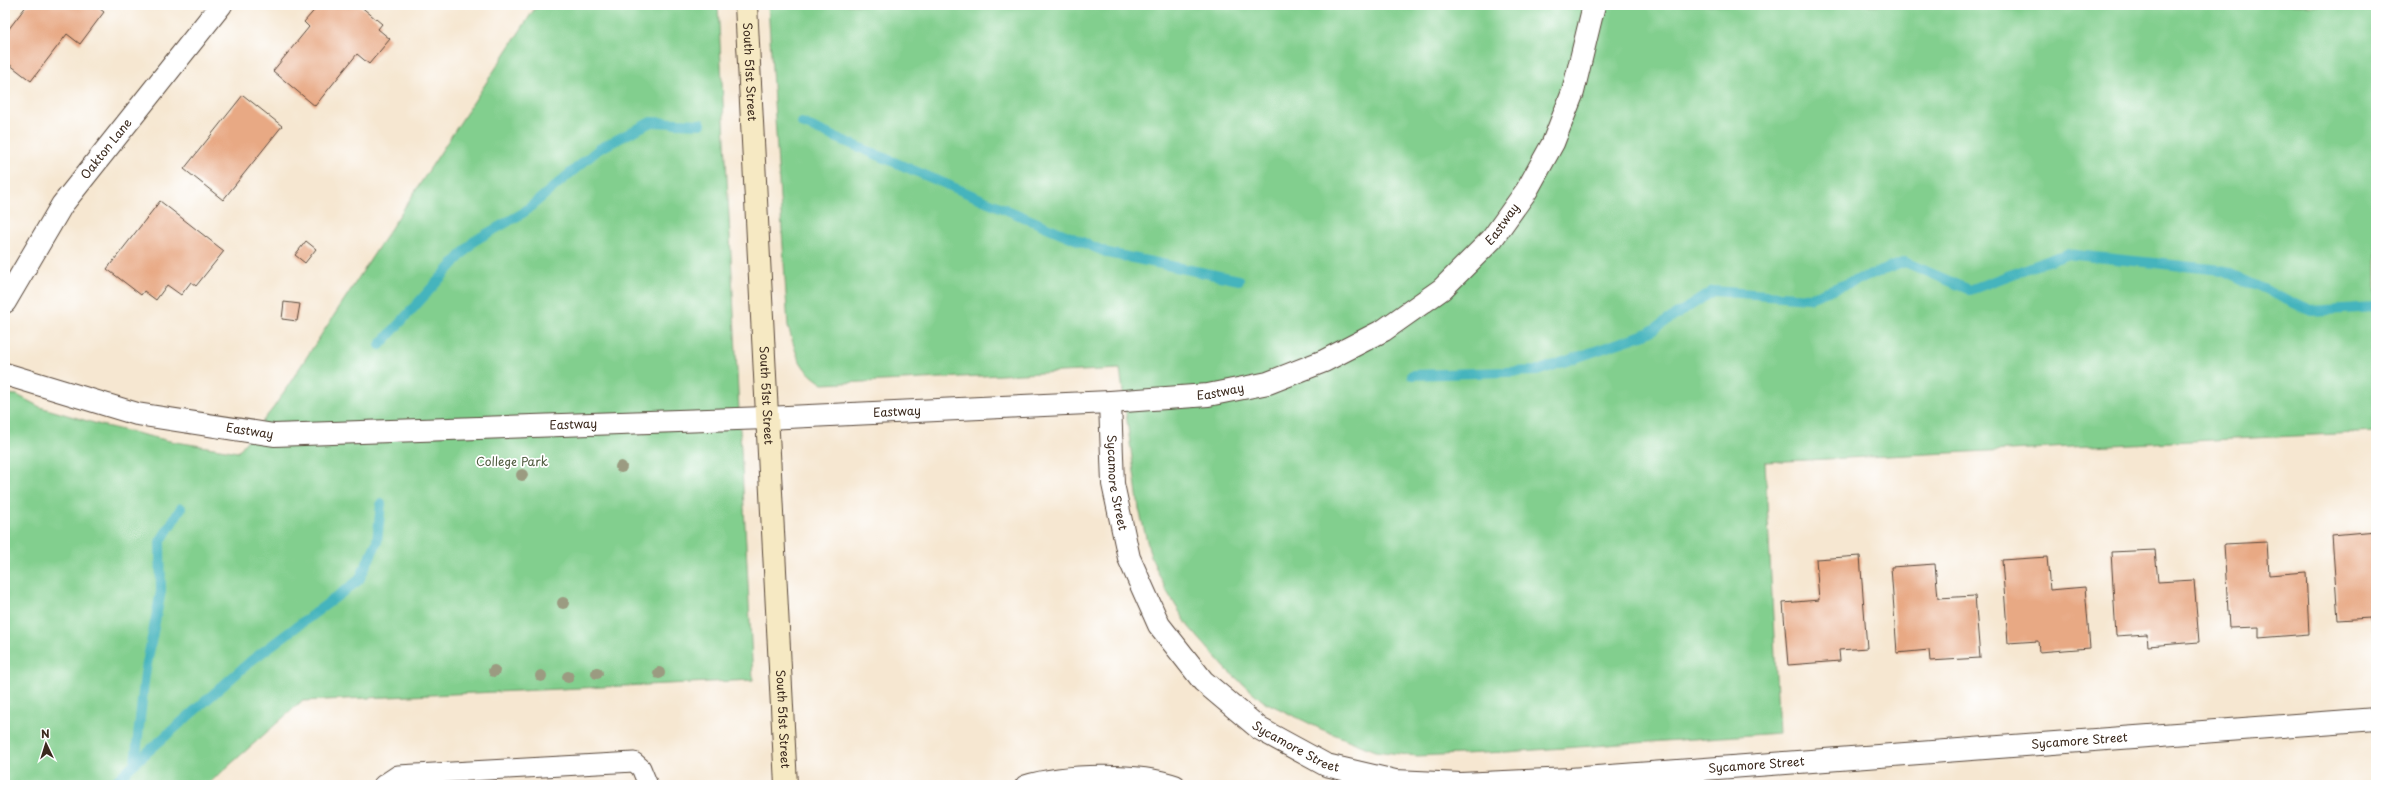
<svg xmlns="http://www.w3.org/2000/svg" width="2381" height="790" font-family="'Playpen Sans',sans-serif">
  <rect width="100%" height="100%" fill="#fff"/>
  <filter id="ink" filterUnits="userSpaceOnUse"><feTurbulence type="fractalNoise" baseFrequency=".025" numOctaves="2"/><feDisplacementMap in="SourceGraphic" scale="8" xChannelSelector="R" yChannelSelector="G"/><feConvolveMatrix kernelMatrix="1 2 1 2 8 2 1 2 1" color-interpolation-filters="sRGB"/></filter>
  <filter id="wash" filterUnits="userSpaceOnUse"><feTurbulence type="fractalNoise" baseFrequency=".012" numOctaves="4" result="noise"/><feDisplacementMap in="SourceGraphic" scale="16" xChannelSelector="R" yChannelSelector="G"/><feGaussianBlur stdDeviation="0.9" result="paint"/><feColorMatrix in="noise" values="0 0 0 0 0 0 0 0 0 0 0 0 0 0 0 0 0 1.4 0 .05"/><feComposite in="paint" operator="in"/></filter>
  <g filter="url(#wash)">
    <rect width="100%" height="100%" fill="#f6e7d1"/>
    <g fill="#82cf8e" stroke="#5e7c56">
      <path d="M 537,5 L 718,5 L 753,680 L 302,701 L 207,785 L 5,785 L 5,394 L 17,395 L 40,407 L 101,425 L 170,441 L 238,452 L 274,407 Z"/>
      <path d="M 768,5 L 2376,5 L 2376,432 L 1765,462 L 1779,733 L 1506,752 L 1417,756 L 1375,751 L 1321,729 L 1263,701 L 1227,670 L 1189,627 L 1166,590 L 1151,557 L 1139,509 L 1120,369 L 823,384 C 796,366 798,356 788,327 Z"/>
    </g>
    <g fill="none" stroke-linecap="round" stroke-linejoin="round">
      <g stroke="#45b4bd" stroke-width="10">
        <path d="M 802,123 L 1108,253 L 1239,280"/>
        <path d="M 380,345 L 474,241 L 523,213 L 599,149 L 651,122 L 701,124"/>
        <path d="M 1412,375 L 1537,371 L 1648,333 L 1713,291 L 1809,298 L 1905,262 L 1970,290 L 2066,254 L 2222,270 L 2311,311 L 2376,307"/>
        <path d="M 135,763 L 252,660 L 359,580 L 377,542 L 381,504"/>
        <path d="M 112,785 L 135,763 L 145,674 L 161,591 L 160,542 L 181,508"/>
      </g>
    </g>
    <g id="blocks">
      <g fill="#e8a984">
        <path d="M 27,5 L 95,5 L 104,12 L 80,44 L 67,34 L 31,81 L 5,61 L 5,34 Z"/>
        <path d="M 319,5 L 359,5 L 382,24 L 378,29 L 390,39 L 369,64 L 357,54 L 315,106 L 273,71 L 309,27 L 304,22 Z"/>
        <path d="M 243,95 L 282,126 L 223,200 L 184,169 Z"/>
        <path d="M 160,201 L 224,251 L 196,286 L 191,282 L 181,295 L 167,285 L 156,300 L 144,291 L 141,295 L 107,269 Z"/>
        <path d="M 306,241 L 316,249 L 305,263 L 295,255 Z"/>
        <path d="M 284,302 L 300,304 L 297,321 L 282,319 Z"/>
        <path d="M 2376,531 L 2376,630 L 2371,630 L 2370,618 L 2338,620 L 2332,535 Z"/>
        <path d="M 2267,542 L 2269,575 L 2306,572 L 2309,634 L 2259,638 L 2259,627 L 2229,628 L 2224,544 Z"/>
        <path d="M 2155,550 L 2158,582 L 2194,580 L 2199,642 L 2148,646 L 2147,634 L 2116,636 L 2111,552 Z"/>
        <path d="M 1860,556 L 1867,648 L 1839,650 L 1840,661 L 1788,665 L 1783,603 L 1819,600 L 1816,559 Z"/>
        <path d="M 2047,557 L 2050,590 L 2085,587 L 2090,648 L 2039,652 L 2038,641 L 2008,643 L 2002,560 Z"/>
        <path d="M 1935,564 L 1938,598 L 1975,596 L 1980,658 L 1930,661 L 1929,650 L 1897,653 L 1891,567 Z"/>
      </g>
    </g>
  </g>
  <g filter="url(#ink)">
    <use href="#blocks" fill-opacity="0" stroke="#574639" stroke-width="1"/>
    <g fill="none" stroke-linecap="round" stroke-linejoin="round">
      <defs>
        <g id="lane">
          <path d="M 383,785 L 398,775 L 634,762 L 641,768 L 648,785"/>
          <path d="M 1025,785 C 1064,773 1137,771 1176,785"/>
        </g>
        <g id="street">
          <path id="s1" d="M 5,302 L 62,205 L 221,5"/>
          <path id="s2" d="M 5,374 L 137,414 L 274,435 L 766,418 L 1110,402 L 1208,395 L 1268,383 L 1324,361 L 1384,330 L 1442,289 L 1492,239 L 1527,190 L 1553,143 L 1573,92 L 1594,5"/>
          <path id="s3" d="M 1110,402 L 1113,484 L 1129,558 L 1159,625 L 1203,681 L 1260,729 L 1326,765 L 1395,781 L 1461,784 L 1570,779 L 2376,719"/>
        </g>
        <g id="secondary">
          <path id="s4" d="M 746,5 L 786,785"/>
        </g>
      </defs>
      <use href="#lane" stroke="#574639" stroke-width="21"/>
      <use href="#street" stroke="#574639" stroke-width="24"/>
      <use href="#secondary" stroke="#574639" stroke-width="24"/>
      <use href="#lane" stroke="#fff" stroke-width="19"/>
      <use href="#street" stroke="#fff" stroke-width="22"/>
      <use href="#secondary" stroke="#f6e9c3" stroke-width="22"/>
    </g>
    <g fill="#9b9b81">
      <circle cx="621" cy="467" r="6"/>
      <circle cx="522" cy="475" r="6"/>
      <circle cx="563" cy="603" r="6"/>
      <circle cx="494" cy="671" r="6"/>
      <circle cx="597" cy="673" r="6"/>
      <circle cx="659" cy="673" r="6"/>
      <circle cx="541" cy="676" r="6"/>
      <circle cx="568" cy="677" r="6"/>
    </g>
  </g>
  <g text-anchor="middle" stroke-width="3.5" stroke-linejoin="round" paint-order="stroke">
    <g font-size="12" fill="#3b2a1e" stroke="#fff">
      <text dy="4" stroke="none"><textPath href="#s4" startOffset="67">South 51st Street</textPath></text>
      <text dy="4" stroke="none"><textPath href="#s1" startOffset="184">Oakton Lane</textPath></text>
      <text dy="4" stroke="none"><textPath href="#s2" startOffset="1560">Eastway</textPath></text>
      <text dy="4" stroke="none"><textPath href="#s2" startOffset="1224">Eastway</textPath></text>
      <text dy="4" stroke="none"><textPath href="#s4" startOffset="391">South 51st Street</textPath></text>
      <text dy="4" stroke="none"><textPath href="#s2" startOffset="900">Eastway</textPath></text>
      <text dy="4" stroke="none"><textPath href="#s2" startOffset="576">Eastway</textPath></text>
      <text dy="4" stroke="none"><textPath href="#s2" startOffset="252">Eastway</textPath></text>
      <text dy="4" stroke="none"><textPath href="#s3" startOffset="81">Sycamore Street</textPath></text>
      <text dy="4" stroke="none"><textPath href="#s4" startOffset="715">South 51st Street</textPath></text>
      <text dy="4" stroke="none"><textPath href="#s3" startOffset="1209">Sycamore Street</textPath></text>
      <text dy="4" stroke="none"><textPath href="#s3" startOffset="417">Sycamore Street</textPath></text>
      <text dy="4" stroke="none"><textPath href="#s3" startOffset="885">Sycamore Street</textPath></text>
    </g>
    <g font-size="12" fill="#505c40" stroke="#fff">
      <text x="512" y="466">College Park</text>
    </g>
  </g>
  <rect width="2381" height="790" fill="none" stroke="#fff" stroke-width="20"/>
  <g transform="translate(46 744) rotate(356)" stroke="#ffffff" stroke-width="3" paint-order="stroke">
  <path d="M0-3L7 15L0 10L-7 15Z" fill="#3b2a1e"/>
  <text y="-6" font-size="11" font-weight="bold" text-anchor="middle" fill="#3b2a1e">N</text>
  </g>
</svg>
